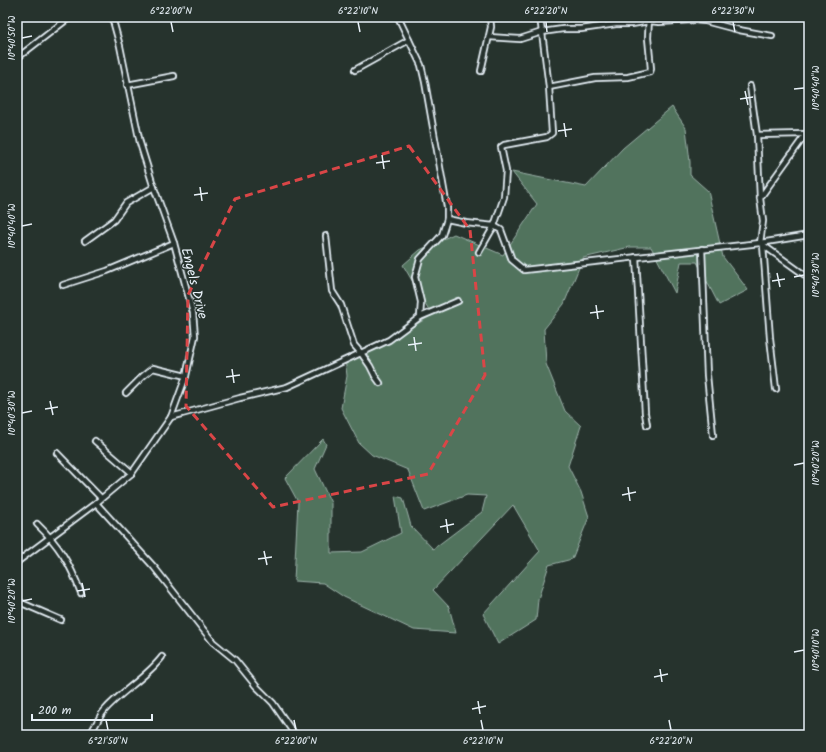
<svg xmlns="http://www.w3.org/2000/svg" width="826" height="752" font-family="Kalam,sans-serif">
  <rect width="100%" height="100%" fill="#26332d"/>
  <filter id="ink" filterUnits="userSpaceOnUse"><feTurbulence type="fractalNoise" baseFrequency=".025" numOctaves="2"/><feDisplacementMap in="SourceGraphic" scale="8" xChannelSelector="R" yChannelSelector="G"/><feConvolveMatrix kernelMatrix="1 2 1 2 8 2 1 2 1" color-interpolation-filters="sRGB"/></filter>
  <g filter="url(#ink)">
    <path fill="#51735d" stroke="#9cb2aa" d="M 672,107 L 686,128 L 690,162 L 690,175 L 708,191 L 723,257 L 748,290 L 719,305 L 697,262 L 681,262 L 675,293 L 651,247 L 630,247 L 583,258 L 564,304 L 544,329 L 546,364 L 565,411 L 581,426 L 568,466 L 581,492 L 589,517 L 572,559 L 549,565 L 538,599 L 536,620 L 498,644 L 483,614 L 540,551 L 513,505 L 433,590 L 449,607 L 456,633 L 414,630 L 344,597 L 323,583 L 294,581 L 298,502 L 285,478 L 323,439 L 326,444 L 315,469 L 331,503 L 331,553 L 362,552 L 401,533 L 395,496 L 403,498 L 411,526 L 433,549 L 482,512 L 486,496 L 467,495 L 424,511 L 408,470 L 372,455 L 359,443 L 341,408 L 347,376 L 345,358 L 399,335 L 432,315 L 403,265 L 420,250 L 454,234 L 503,255 L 537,204 L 512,172 L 586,187 L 623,148 Z"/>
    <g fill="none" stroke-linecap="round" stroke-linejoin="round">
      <defs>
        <g id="minor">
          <path d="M 398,17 L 421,65 L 425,82 L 447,207 L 447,219 L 466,223 L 494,226 L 501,230 L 512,260 L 524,270 L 760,243 L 809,235"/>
          <path d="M 489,37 L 520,39 L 542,32 L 563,29 L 581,29 L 616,24 L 632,24 L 649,21 L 659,22 L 692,20 L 705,21 L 739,30 L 772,36"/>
          <path d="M 17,58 L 70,17"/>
          <path d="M 355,70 L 409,40"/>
          <path d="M 481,71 L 491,27 L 490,17"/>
          <path d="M 127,85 L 174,76"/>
          <path d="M 750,86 L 757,135 L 760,198 L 763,221 L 760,243"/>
          <path d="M 549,87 L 595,78 L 628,77 L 650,72 L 651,69 L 648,38 L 649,17"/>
          <path d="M 757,135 L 806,134"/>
          <path d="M 760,198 L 806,134 L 809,133"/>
          <path d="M 326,236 L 332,291 L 341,305 L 354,345 L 361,353 L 370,366 L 375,376 L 380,383"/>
          <path d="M 85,241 L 114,220 L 126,203 L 154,187"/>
          <path d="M 763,245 L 770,338 L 776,389"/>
          <path d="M 763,245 L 809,278"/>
          <path d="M 702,249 L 707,375 L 713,435"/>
          <path d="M 479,252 L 494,226 L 504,197 L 506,171 L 501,147 L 504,145 L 547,137 L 552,133 L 549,87 L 540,17"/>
          <path d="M 636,257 L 645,413 L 647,425"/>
          <path d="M 63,285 L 107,271 L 174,243"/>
          <path d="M 420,317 L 458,301"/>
          <path d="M 126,393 L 143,376 L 153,368 L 186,376"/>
          <path d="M 171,417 L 240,398 L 287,387 L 389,340 L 420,317 L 421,302 L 415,277 L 420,259 L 442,235 L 447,219"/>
          <path d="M 95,441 L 132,473"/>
          <path d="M 57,453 L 101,498"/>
          <path d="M 96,503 L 154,567 L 213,642 L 235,660 L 256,686 L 273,703 L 295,735"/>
          <path d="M 37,524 C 60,546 70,564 81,593"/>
          <path d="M 17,562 L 96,503 L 132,473 L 171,417 L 186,376 L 195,336 L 193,313 L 174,243 L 153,185 L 140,143 L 120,46 L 112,17"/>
          <path d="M 17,601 L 61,620"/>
          <path d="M 89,735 C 95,728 98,718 104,711 C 121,691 146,678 162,657"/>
        </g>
      </defs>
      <use href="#minor" stroke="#e8f1f8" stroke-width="8"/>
      <use href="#minor" stroke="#26332d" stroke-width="4.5"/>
    </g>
  </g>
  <path fill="none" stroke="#d94647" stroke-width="3" stroke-dasharray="8 5" stroke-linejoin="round" d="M 409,146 L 470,230 L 485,375 L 428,474 L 273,507 L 186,406 L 188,295 L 235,199 Z"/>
  <path fill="none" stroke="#e8f1f8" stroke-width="1.5" d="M 171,22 L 173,32M 358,22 L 360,32M 546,22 L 547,32M 733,22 L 735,32M 22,38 L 32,36M 794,89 L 804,88M 745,91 L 748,105M 740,99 L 753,97M 564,123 L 566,137M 558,131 L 572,129M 382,155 L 384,169M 376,163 L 390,161M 200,187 L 202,201M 194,195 L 208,193M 22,226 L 32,224M 777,273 L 780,287M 794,277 L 804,275M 772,281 L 785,279M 596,305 L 598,319M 590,313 L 604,311M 414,337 L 416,351M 408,345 L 422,343M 232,369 L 234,383M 226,377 L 240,375M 50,401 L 53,415M 45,409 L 58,407M 22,413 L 32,411M 794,465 L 804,463M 628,487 L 630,501M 622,495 L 636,492M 446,519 L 448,533M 440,527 L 454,524M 264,551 L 267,565M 258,559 L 272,557M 82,583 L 85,597M 77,591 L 90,589M 22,601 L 32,599M 794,652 L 804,650M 660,669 L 662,682M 654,677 L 668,674M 478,701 L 480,714M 472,709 L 486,706M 106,720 L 108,730M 294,720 L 296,730M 481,720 L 483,730M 669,720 L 671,730"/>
  <g text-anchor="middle" stroke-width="3" stroke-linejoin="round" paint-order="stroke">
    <g font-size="14" fill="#e8f1f8" stroke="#26332d">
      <text transform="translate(195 283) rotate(76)" y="5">Engels Drive</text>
    </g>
  </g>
  <rect width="826" height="752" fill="none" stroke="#26332d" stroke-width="44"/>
  <path d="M32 714v6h120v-6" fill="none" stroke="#e8f1f8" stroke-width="2"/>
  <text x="38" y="714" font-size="12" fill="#e8f1f8" stroke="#26332d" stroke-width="3" paint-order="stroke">200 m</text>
  <rect x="22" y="22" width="782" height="708" fill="none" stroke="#e8f1f8" stroke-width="1.5"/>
  <g font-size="10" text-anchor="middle" fill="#e8f1f8">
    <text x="171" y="14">6°22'00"N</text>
    <text x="358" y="14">6°22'10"N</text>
    <text x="546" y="14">6°22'20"N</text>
    <text x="733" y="14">6°22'30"N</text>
    <text transform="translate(11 38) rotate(-90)" y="4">10°40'50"W</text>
    <text transform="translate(815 88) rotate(-90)" y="4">10°40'40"W</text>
    <text transform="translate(11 226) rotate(-90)" y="4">10°40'40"W</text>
    <text transform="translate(815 275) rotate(-90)" y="4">10°40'30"W</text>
    <text transform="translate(11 413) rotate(-90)" y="4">10°40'30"W</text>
    <text transform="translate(815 463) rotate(-90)" y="4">10°40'20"W</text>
    <text transform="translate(11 601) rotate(-90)" y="4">10°40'20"W</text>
    <text transform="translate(815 650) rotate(-90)" y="4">10°40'10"W</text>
    <text x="108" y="744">6°21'50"N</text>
    <text x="296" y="744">6°22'00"N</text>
    <text x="483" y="744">6°22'10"N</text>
    <text x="671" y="744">6°22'20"N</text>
  </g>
</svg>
